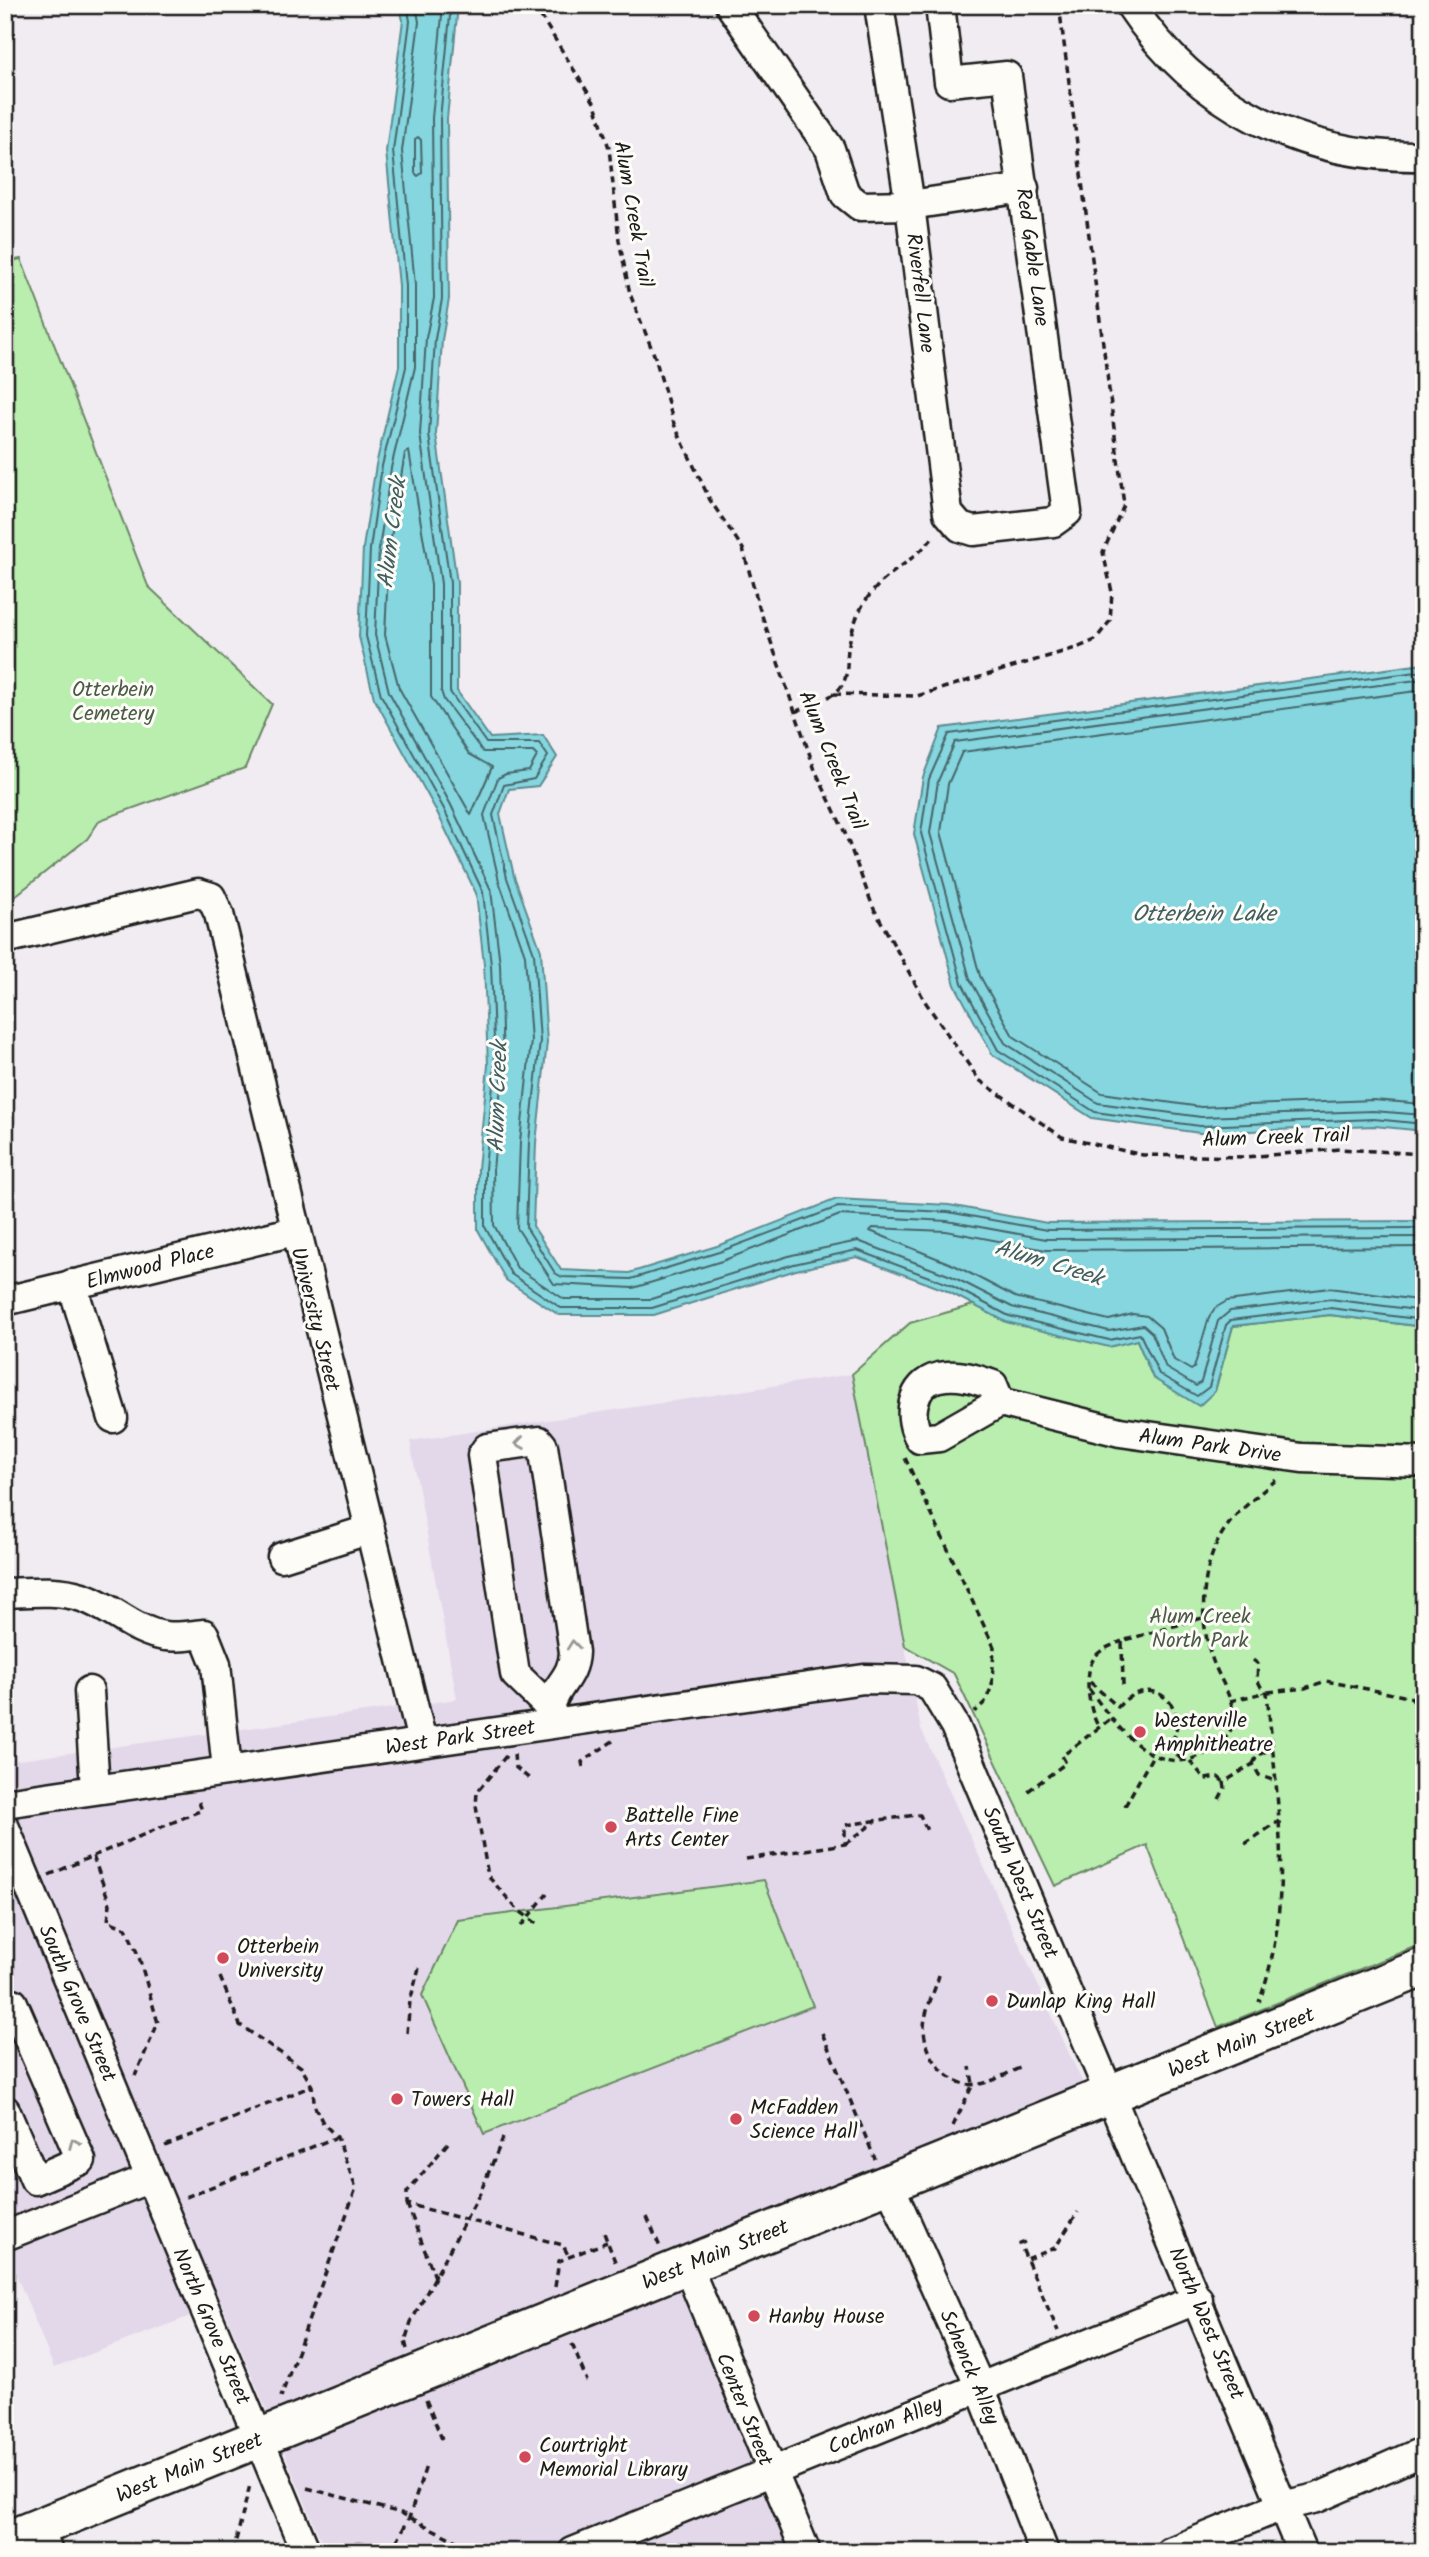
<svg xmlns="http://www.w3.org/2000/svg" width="1429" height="2557" font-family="Kalam,sans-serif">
  <rect width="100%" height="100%" fill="#f1ecf1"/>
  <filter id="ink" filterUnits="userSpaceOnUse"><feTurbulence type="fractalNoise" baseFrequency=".0143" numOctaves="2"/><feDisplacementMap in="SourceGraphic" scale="14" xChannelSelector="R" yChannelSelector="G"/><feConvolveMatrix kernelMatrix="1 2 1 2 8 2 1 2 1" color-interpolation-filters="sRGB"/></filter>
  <g filter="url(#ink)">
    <path fill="#e3d8ea" d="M 852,1374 L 921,1729 L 1086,2090 L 695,2251 L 817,2552 L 326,2552 L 222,2304 L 54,2368 L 7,2252 L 5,1762 L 457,1699 L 410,1441 Z"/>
    <g fill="#b9eeaf" stroke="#6a8566" stroke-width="2">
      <path d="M 21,259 L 148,586 L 272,704 L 245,768 L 100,820 L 87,839 L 5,904 L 5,262 Z"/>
      <path d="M 1078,1275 L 1137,1340 L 1153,1378 L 1215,1391 L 1233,1326 L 1330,1315 L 1424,1327 L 1424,1943 L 1218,2027 L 1147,1845 L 1055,1886 L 954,1674 L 905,1646 L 852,1374 L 910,1323 Z"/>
      <path d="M 764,1880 L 813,2006 L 484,2134 L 422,1995 L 458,1920 Z"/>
    </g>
    <g fill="#85d6df" stroke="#5b8c91" stroke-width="2">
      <path d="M 399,5 L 458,5 L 447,119 L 449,299 L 442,340 L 436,434 L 457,583 L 457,691 L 490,738 L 543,735 L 557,757 L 538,786 L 509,789 L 500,814 L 514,876 L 541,951 L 547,1042 L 536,1143 L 533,1226 L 561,1270 L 629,1273 L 717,1246 L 837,1199 L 949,1205 L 1047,1223 L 1424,1221 L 1424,1327 L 1330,1315 L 1233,1326 L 1215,1391 L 1199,1406 L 1153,1378 L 1137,1340 L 1109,1347 L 1006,1322 L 945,1290 L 857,1257 L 796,1270 L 654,1315 L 559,1315 L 506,1280 L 478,1230 L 478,1169 L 488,1065 L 484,965 L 476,893 L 437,812 L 374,698 L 359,637 L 363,548 L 376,465 L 399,366 L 399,286 L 386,151 L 403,20 Z"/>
      <path d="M 1424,664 L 1424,1131 L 1374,1126 L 1200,1133 L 1092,1118 L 992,1054 L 955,985 L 914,834 L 923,777 L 942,728 Z"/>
    </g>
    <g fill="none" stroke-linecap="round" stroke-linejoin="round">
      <g stroke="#46666a" stroke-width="2">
        <path d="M 407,5 L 410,21 L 393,151 L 406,286 L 406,367 L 382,466 L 370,549 L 366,636 L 381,695 L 444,809 L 483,892 L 491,965 L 495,1064 L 485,1169 L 485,1227 L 511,1274 L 561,1308 L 652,1308 L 794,1264 L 857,1250 L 948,1284 L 1009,1316 L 1109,1340 L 1140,1334 L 1159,1374 L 1197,1396 L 1209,1387 L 1226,1325 L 1231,1320 L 1330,1308 L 1424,1320"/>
        <path d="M 416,5 L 419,22 L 402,151 L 415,285 L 415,367 L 391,468 L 379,549 L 375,635 L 389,692 L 451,805 L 491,890 L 500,964 L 503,1064 L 493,1170 L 494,1225 L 517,1268 L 564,1299 L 651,1299 L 792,1255 L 858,1241 L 951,1276 L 1012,1307 L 1109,1331 L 1143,1325 L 1152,1333 L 1166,1368 L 1196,1386 L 1201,1382 L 1218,1321 L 1230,1311 L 1330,1299 L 1424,1311"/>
        <path d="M 443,5 L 432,118 L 434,298 L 426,338 L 420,434 L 441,584 L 441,691 L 444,700 L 483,752 L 533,752 L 537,756 L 529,771 L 506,774 L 498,778 L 484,815 L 499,881 L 525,955 L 531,1041 L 520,1142 L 517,1228 L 554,1284 L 633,1288 L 722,1261 L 840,1215 L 947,1221 L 1046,1239 L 1424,1237"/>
        <path d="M 451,5 L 440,119 L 442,299 L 435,339 L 429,435 L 450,583 L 450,692 L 486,743 L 539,743 L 548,756 L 534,779 L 504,785 L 493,815 L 507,878 L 534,953 L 540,1041 L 529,1142 L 526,1227 L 555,1273 L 562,1277 L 631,1279 L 719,1252 L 838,1207 L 948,1212 L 1047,1230 L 1424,1228"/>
        <path d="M 418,137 L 421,140 L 422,173 L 418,176 L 415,173 L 415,139 Z"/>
        <path d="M 409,451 L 431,585 L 431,697 L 469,754 L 492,767 L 471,815 L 399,688 L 385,635 L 389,550 L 405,453 Z"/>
        <path d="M 1424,671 L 949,734 L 929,779 L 921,833 L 962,983 L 998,1050 L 1095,1112 L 1200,1126 L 1374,1119 L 1424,1124"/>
        <path d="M 1424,679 L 955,742 L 938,781 L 930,833 L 970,979 L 1005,1043 L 1098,1103 L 1201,1117 L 1373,1111 L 1424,1115"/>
        <path d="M 1424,690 L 962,752 L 948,784 L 941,832 L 980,976 L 1013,1036 L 1102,1093 L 1201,1107 L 1373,1100 L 1424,1104"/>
        <path d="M 1424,1247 L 1046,1250 L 946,1231 L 873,1228 L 870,1231 L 956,1266 L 1015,1297 L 1109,1320 L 1133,1314 L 1147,1316 L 1161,1328 L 1174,1360 L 1191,1370 L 1194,1368 L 1209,1317 L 1215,1308 L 1227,1301 L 1330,1288 L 1424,1301"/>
      </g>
      <defs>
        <g id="minor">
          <path d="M 730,5 L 830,149 L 845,194 L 860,206 L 910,205 L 1024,188"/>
          <path d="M 879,5 L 910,205 L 948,513 L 960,527 L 973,531 L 1053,522 L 1067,512 L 1007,76 L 949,82 L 940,5"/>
          <path d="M 1130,5 C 1197,106 1303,159 1424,156"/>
          <path d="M 5,939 L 198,893 L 211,897 L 219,914 L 422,1741"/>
          <path d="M 72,1284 L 113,1418"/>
          <path d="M 5,1301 L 295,1231"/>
          <path d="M 1000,1402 L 993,1385 C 976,1379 958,1373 939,1377 C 910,1384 907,1418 920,1439 L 939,1437 L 1000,1402 L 1120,1432 L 1302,1458 L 1424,1462"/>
          <path d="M 282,1557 L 368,1530"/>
          <path d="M 5,1593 C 30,1592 58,1589 82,1597 C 111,1606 134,1632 165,1636 C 177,1638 192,1635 204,1634 L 216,1664 L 227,1770"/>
          <path d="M 89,1691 L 95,1789"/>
          <path d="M 548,1706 L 515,1674 L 482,1455 L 487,1448 L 539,1441 L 543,1446 L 574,1652 C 573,1684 546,1687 550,1724"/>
          <path d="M 5,1803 L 864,1679 L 916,1680 L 932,1688 L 955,1726 L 1302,2552"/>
          <path d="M 5,1828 L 306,2552"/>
          <path d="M 5,2007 L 13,2003 L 81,2160 L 35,2180 L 5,2110"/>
          <path d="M 889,2184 L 980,2387 L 1044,2552"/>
          <path d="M 5,2236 L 150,2178"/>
          <path d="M 687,2265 L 806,2552"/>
          <path d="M 38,2528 L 48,2552"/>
          <path d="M 573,2552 L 1198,2299"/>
          <path d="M 1170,2552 L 1282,2506 L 1317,2498 L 1424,2451"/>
        </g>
        <path id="major" d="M 5,2541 L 1424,1967"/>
      </defs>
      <use href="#minor" stroke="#1c1c1c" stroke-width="33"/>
      <use href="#major" stroke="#1c1c1c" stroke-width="42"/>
      <g stroke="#1c1c1c" stroke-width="3.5" stroke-dasharray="7 5" stroke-linecap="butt">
        <path d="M 534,5 L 595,104 L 609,148 L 619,240 L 630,294 L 655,357 L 674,424 L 710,500 L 743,549 L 759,607 L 815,770 L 845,833 L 873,907 L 926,1003 L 979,1080 L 1062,1137 L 1143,1155 L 1245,1157 L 1340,1149 L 1424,1154"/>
        <path d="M 834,694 L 917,696 L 1079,647 L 1095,640 L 1110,621 L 1112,592 L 1103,552 L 1124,505 L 1059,5"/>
        <path d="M 795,712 C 807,706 824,701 835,693 C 850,681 846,666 848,649 C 852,627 859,606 874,590 C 892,569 918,558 934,536"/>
        <path d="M 905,1458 L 994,1647 L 992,1686 L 985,1702 L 975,1712"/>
        <path d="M 1253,1660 L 1258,1664 L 1257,1679 L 1264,1693"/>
        <path d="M 1090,1682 L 1118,1707 C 1150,1669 1195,1707 1169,1747 L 1184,1762"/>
        <path d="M 1123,1685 L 1122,1641 L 1202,1618"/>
        <path d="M 1089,1689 C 1116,1726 1155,1781 1206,1753 C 1218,1747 1231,1736 1233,1722 C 1236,1702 1220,1680 1213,1661 C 1199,1623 1200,1574 1220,1537 C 1233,1514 1257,1496 1276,1480"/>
        <path d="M 1268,1692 L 1305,1688 L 1326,1681 L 1424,1700"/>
        <path d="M 1412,1698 L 1424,1720"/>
        <path d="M 1230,1701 L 1267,1692 C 1276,1795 1296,1902 1259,2002"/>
        <path d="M 1097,1724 C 1089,1708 1083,1675 1094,1658 C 1100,1649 1113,1645 1122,1641"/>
        <path d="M 514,1754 L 515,1767 L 531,1780"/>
        <path d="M 506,1756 L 477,1792 L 476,1806 L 488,1876 L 517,1909 L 537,1924"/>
        <path d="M 1190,1761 L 1205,1779 L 1218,1777 L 1224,1782"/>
        <path d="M 1253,1764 L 1257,1756 L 1272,1748"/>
        <path d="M 583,1767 L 582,1762 L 613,1741"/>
        <path d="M 1028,1791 L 1066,1763 L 1062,1756 L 1110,1719"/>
        <path d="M 1219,1799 L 1225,1788 L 1224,1782 L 1253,1764 L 1259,1775 L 1275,1781"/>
        <path d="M 1125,1806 L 1153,1755"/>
        <path d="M 845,1844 L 875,1822"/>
        <path d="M 1245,1844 L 1279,1821"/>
        <path d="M 93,1856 L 202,1810 L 197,1798"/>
        <path d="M 1424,1857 L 1424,1878"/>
        <path d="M 746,1859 L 845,1844 L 845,1825 L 916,1815 L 920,1815 L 928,1833"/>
        <path d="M 49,1875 L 93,1856 L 110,1904 L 108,1921 L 126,1928 L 139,1957 L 158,2023 L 135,2076"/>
        <path d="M 521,1926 L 547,1894"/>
        <path d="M 939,1975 C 935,1991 924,2012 924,2028 C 924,2055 949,2090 979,2084 C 993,2082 1007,2073 1020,2068"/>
        <path d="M 220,1977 L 240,2025 L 301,2067 L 312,2086 L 315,2107 L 323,2123 L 337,2137 L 356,2188 L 281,2397"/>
        <path d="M 407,2033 L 410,2001 L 419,1968"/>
        <path d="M 822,2033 L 875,2159"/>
        <path d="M 953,2126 L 973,2084 L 970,2067"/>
        <path d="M 840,2138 L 861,2128"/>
        <path d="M 448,2143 L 407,2192 L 407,2204 L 563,2245 L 569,2257"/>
        <path d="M 165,2146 L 312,2086"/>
        <path d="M 186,2197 L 337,2137"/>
        <path d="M 407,2204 L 435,2277"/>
        <path d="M 647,2217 L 660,2247"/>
        <path d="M 604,2233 L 616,2264"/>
        <path d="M 1025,2242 L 1020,2244 L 1058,2331"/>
        <path d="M 1027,2259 L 1055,2248 L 1078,2212"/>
        <path d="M 555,2287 L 559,2261 L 607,2242"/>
        <path d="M 572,2344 L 587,2381"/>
        <path d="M 407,2349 L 405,2341 L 411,2322 L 480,2193 L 503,2138"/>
        <path d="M 426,2400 L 442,2439"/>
        <path d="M 307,2488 L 401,2513 L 456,2541"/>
        <path d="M 233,2552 L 250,2485"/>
        <path d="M 391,2552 L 409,2518 L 426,2466"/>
      </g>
      <use href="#minor" stroke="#fdfcf7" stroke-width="28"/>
      <use href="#major" stroke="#fdfcf7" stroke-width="37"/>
    </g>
    <defs><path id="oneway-chevron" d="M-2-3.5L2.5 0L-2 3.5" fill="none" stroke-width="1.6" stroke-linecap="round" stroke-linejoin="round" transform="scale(1.75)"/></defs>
    <g stroke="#989794">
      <use href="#oneway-chevron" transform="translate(520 1443) rotate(172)"/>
      <use href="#oneway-chevron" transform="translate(573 1645) rotate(-96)"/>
      <use href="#oneway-chevron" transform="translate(74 2143) rotate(-113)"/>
    </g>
  </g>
  <g fill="#d1495b" stroke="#fdfcf7" stroke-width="2.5">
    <circle cx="1140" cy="1732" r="7"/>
    <circle cx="611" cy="1827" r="7"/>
    <circle cx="223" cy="1958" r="7"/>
    <circle cx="992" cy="2001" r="7"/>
    <circle cx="397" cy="2099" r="7"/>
    <circle cx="736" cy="2119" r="7"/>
    <circle cx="754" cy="2316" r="7"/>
    <circle cx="525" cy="2457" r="7"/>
  </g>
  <g text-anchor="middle" stroke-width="6" stroke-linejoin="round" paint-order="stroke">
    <g font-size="21" fill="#1c1c1c" stroke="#fdfcf7">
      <text transform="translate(634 214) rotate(80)" y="7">Alum Creek Trail</text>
      <text transform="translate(1033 257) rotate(82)" y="7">Red Gable Lane</text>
      <text transform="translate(921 293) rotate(83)" y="7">Riverfell Lane</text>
      <text transform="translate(833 760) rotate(68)" y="7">Alum Creek Trail</text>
      <text transform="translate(1276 1137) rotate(-2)" y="7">Alum Creek Trail</text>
      <text transform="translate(150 1266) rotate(-14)" y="7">Elmwood Place</text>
      <text transform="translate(316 1319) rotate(76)" y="7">University Street</text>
      <text transform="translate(1210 1445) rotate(8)" y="7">Alum Park Drive</text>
      <text transform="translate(460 1737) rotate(-8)" y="7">West Park Street</text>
      <text transform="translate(1021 1882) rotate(67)" y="7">South West Street</text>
      <text transform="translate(78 2003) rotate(67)" y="7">South Grove Street</text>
      <text transform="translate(1241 2042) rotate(-22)" y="7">West Main Street</text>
      <text transform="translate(715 2254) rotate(-22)" y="7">West Main Street</text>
      <text transform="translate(1207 2323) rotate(67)" y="7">North West Street</text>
      <text transform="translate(212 2326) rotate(67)" y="7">North Grove Street</text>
      <text transform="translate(970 2367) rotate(67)" y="7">Schenck Alley</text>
      <text transform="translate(745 2409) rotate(68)" y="7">Center Street</text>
      <text transform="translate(885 2425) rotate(-22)" y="7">Cochran Alley</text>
      <text transform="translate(189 2467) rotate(-22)" y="7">West Main Street</text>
    </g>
    <g font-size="21" fill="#4b5b48" stroke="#fdfcf7">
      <text x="113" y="696">Otterbein<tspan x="113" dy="24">Cemetery</tspan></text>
      <text x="1200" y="1623">Alum Creek<tspan x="1200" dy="24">North Park</tspan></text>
    </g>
    <g font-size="21" fill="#1c1c1c" stroke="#fdfcf7" text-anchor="start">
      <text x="1154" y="1727">Westerville<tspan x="1154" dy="24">Amphitheatre</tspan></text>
      <text x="625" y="1822">Battelle Fine<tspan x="625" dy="24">Arts Center</tspan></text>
      <text x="237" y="1953">Otterbein<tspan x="237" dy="24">University</tspan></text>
      <text x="1006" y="2008">Dunlap King Hall</text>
      <text x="411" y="2106">Towers Hall</text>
      <text x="750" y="2114">McFadden<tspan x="750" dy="24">Science Hall</tspan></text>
      <text x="768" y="2323">Hanby House</text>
      <text x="539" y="2452">Courtright<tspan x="539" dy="24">Memorial Library</tspan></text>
    </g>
    <g font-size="23" font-style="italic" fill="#415d60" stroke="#fdfcf7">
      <text transform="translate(391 533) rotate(-83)" y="8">Alum Creek</text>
      <text x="1204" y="921">Otterbein Lake</text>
      <text transform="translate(497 1097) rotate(-88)" y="8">Alum Creek</text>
      <text transform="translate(1049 1262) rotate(17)" y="8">Alum Creek</text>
    </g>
  </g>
  <rect width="1429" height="2557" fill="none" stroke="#fdfcf7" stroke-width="28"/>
  <rect x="14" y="14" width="1401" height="2529" fill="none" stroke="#1c1c1c" stroke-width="2.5" filter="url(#ink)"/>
</svg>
